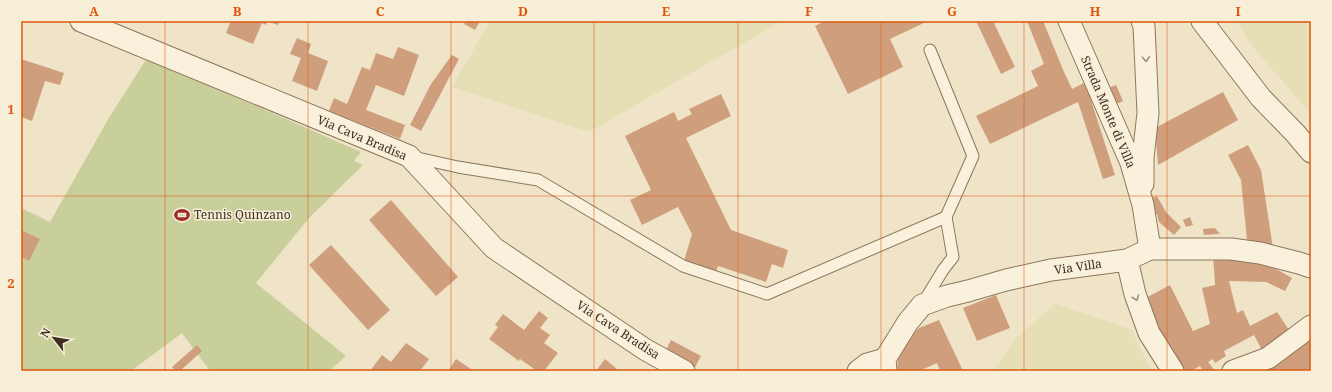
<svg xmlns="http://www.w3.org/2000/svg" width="1332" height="392" font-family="'Noto Serif',serif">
  <rect width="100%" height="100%" fill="#f0e4c8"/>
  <g fill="#e6deb5">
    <path d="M 490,21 L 782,21 L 589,132 L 452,87 Z"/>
    <path d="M 1236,21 L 1311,21 L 1311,114 L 1252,46 Z"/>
    <path d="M 1055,304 L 1133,330 L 1136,341 L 1152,371 L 993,371 L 1016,338 Z"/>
  </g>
  <path fill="#c9cf9b" d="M 147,58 L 361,152 L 354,161 L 363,165 L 309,218 L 256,283 L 346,356 L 329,371 L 210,371 L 182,333 L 131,371 L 21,371 L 21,208 L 50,222 L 110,116 Z"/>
  <g fill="#cf9f7d">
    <path d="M 231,21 L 280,21 L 278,25 L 267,21 L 266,25 L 262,23 L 253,44 L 226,33 Z"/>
    <path d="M 466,21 L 480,21 L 475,30 L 464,24 Z"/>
    <path d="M 825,21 L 928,21 L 890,39 L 903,67 L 848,94 L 815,26 Z"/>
    <path d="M 976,21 L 993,21 L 1015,67 L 1001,74 Z"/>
    <path d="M 1027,21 L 1043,21 L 1064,72 L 1072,89 L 1084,83 L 1090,97 L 1115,175 L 1103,179 L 1078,102 L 990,144 L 976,116 L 1038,86 L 1031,71 L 1044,64 Z"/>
    <path d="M 297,38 L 311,44 L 308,53 L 328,61 L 317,91 L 292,81 L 301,58 L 290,54 Z"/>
    <path d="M 398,47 L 419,55 L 404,96 L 376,85 L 366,110 L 405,125 L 400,139 L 329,111 L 334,98 L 347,104 L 362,67 L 370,70 L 376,53 L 393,59 Z"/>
    <path d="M 452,55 L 459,59 L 421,131 L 410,125 L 431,84 Z"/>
    <path d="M 21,59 L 64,73 L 60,85 L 45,81 L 32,121 L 21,117 Z"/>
    <path d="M 1116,85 L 1123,101 L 1110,107 L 1103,90 Z"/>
    <path d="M 1223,92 L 1238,120 L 1158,165 L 1155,128 Z"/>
    <path d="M 721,94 L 731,116 L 686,138 L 731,230 L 788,250 L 783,268 L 772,264 L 766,282 L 718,266 L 716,272 L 684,261 L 692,234 L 678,207 L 642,225 L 630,200 L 651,190 L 625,136 L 674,112 L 678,121 L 692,114 L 689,109 Z"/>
    <path d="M 1248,145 L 1261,170 L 1273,248 L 1247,240 L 1241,180 L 1228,155 Z"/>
    <path d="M 1157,196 L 1166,212 L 1181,227 L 1174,235 L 1159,222 L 1157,214 L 1151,215 L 1149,199 Z"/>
    <path d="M 391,200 L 458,277 L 436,296 L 369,220 Z"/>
    <path d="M 1190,217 L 1193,225 L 1186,227 L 1183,220 Z"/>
    <path d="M 1215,228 L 1220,234 L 1204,235 L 1203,229 Z"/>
    <path d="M 21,230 L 40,239 L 29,261 L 21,257 Z"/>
    <path d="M 331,245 L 390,310 L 368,330 L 309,265 Z"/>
    <path d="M 1213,255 L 1257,263 L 1278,270 L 1292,278 L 1285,291 L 1266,282 L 1229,281 L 1237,313 L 1243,310 L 1250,326 L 1277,312 L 1291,333 L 1264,354 L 1254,335 L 1224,351 L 1226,356 L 1215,363 L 1213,359 L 1208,362 L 1215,371 L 1203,371 L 1200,366 L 1191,371 L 1176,371 L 1142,300 L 1170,285 L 1193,331 L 1210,324 L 1202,288 L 1215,285 Z"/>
    <path d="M 996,295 L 1010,328 L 977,341 L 963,308 Z"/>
    <path d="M 539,311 L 548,318 L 540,328 L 550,335 L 544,343 L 558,353 L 544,371 L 537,371 L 520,359 L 519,361 L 489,339 L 498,327 L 495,325 L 503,314 L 524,330 Z"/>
    <path d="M 939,320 L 963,371 L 940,371 L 937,363 L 919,371 L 897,371 L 898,360 L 910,338 L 919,328 Z"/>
    <path d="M 1311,331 L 1311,371 L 1252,371 Z"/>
    <path d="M 671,340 L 701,356 L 693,371 L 662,358 Z"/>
    <path d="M 406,343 L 429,359 L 420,371 L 370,371 L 382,355 L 391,362 Z"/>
    <path d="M 197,345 L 202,351 L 180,371 L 176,371 L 172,367 Z"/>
    <path d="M 456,359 L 474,371 L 448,371 Z"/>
    <path d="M 605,359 L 617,369 L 615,371 L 596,371 Z"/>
  </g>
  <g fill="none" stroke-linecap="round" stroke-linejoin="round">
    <defs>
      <g id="service">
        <path d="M 930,50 L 973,156 L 946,217"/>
        <path d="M 413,157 L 458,167 L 538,180 L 683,266 L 767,294 L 946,217 L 953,257 L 943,270 L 923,303"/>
      </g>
      <g id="minor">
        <path d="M 81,21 L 409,156 L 494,248 L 646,350 L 684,371"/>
        <path d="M 1069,21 L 1131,163 L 1143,205 L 1150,249"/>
        <path d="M 1142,21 L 1144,26 L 1148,113 L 1143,158 L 1143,184"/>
        <path d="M 1202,21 L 1261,98 L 1295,133 L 1311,152"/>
        <path d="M 1127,260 L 1135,294 L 1149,333 L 1173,371"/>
        <path d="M 858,371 L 867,364 L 885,359"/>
        <path d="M 886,371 L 885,359 L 908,322 L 922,305 L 947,296 L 968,291 L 1006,280 L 1051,270 L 1127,260 L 1150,249 L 1231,249 L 1260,253 L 1299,263 L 1311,267"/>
        <path d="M 1233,371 L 1268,358 L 1311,326"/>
      </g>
    </defs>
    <use href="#service" stroke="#8d765c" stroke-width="13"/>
    <use href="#minor" stroke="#8d765c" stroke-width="23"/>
    <use href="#service" stroke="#faf1dc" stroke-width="11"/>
    <use href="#minor" stroke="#faf1dc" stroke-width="21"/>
  </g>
  <defs><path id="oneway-chevron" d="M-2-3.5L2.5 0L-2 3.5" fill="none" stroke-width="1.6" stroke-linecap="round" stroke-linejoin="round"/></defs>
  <g stroke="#9c907e">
    <use href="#oneway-chevron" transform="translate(1146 59) rotate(87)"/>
    <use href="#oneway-chevron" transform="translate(1136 298) rotate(71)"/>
  </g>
  <path fill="none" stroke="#df570d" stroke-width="1" stroke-opacity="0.55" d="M 165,21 L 165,371M 308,21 L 308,371M 451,21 L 451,371M 594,21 L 594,371M 738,21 L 738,371M 881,21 L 881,371M 1024,21 L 1024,371M 1167,21 L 1167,371M 21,196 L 1311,196"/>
  <defs>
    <symbol id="stadium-bare" viewBox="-9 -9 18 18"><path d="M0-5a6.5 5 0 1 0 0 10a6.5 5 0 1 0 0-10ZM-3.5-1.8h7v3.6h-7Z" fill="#9e2a2b" stroke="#f7eed8" stroke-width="2.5" paint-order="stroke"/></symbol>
  </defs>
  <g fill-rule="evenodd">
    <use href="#stadium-bare" x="171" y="204" width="22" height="22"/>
  </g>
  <g text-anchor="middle" stroke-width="3" stroke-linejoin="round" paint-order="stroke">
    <g font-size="12" fill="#3d2e20" stroke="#f7eed8">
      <text transform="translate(1108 112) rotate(67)" y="4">Strada Monte di Villa</text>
      <text transform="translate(362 138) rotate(23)" y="4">Via Cava Bradisa</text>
      <text transform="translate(1078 267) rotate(-8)" y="4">Via Villa</text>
      <text transform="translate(618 330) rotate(33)" y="4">Via Cava Bradisa</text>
    </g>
    <g font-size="12" fill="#3d2e20" stroke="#f7eed8" text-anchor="start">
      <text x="194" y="219">Tennis Quinzano</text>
    </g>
  </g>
  <rect width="1332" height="392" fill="none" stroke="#f7eed8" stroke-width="44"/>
  <g transform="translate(54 338) rotate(301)" stroke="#f7eed8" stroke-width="3" paint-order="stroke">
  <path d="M0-3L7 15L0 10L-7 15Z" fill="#3d2e20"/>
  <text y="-6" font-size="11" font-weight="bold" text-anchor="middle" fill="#3d2e20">N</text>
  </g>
  <rect x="22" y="22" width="1288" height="348" fill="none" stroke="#df570d" stroke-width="1.5"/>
  <g font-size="13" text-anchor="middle" font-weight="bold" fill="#df570d">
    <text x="94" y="16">A</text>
    <text x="237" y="16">B</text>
    <text x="380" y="16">C</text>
    <text x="523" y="16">D</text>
    <text x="666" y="16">E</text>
    <text x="809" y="16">F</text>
    <text x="952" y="16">G</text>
    <text x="1095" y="16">H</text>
    <text x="1238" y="16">I</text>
    <text x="11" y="114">1</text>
    <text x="11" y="288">2</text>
  </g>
</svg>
